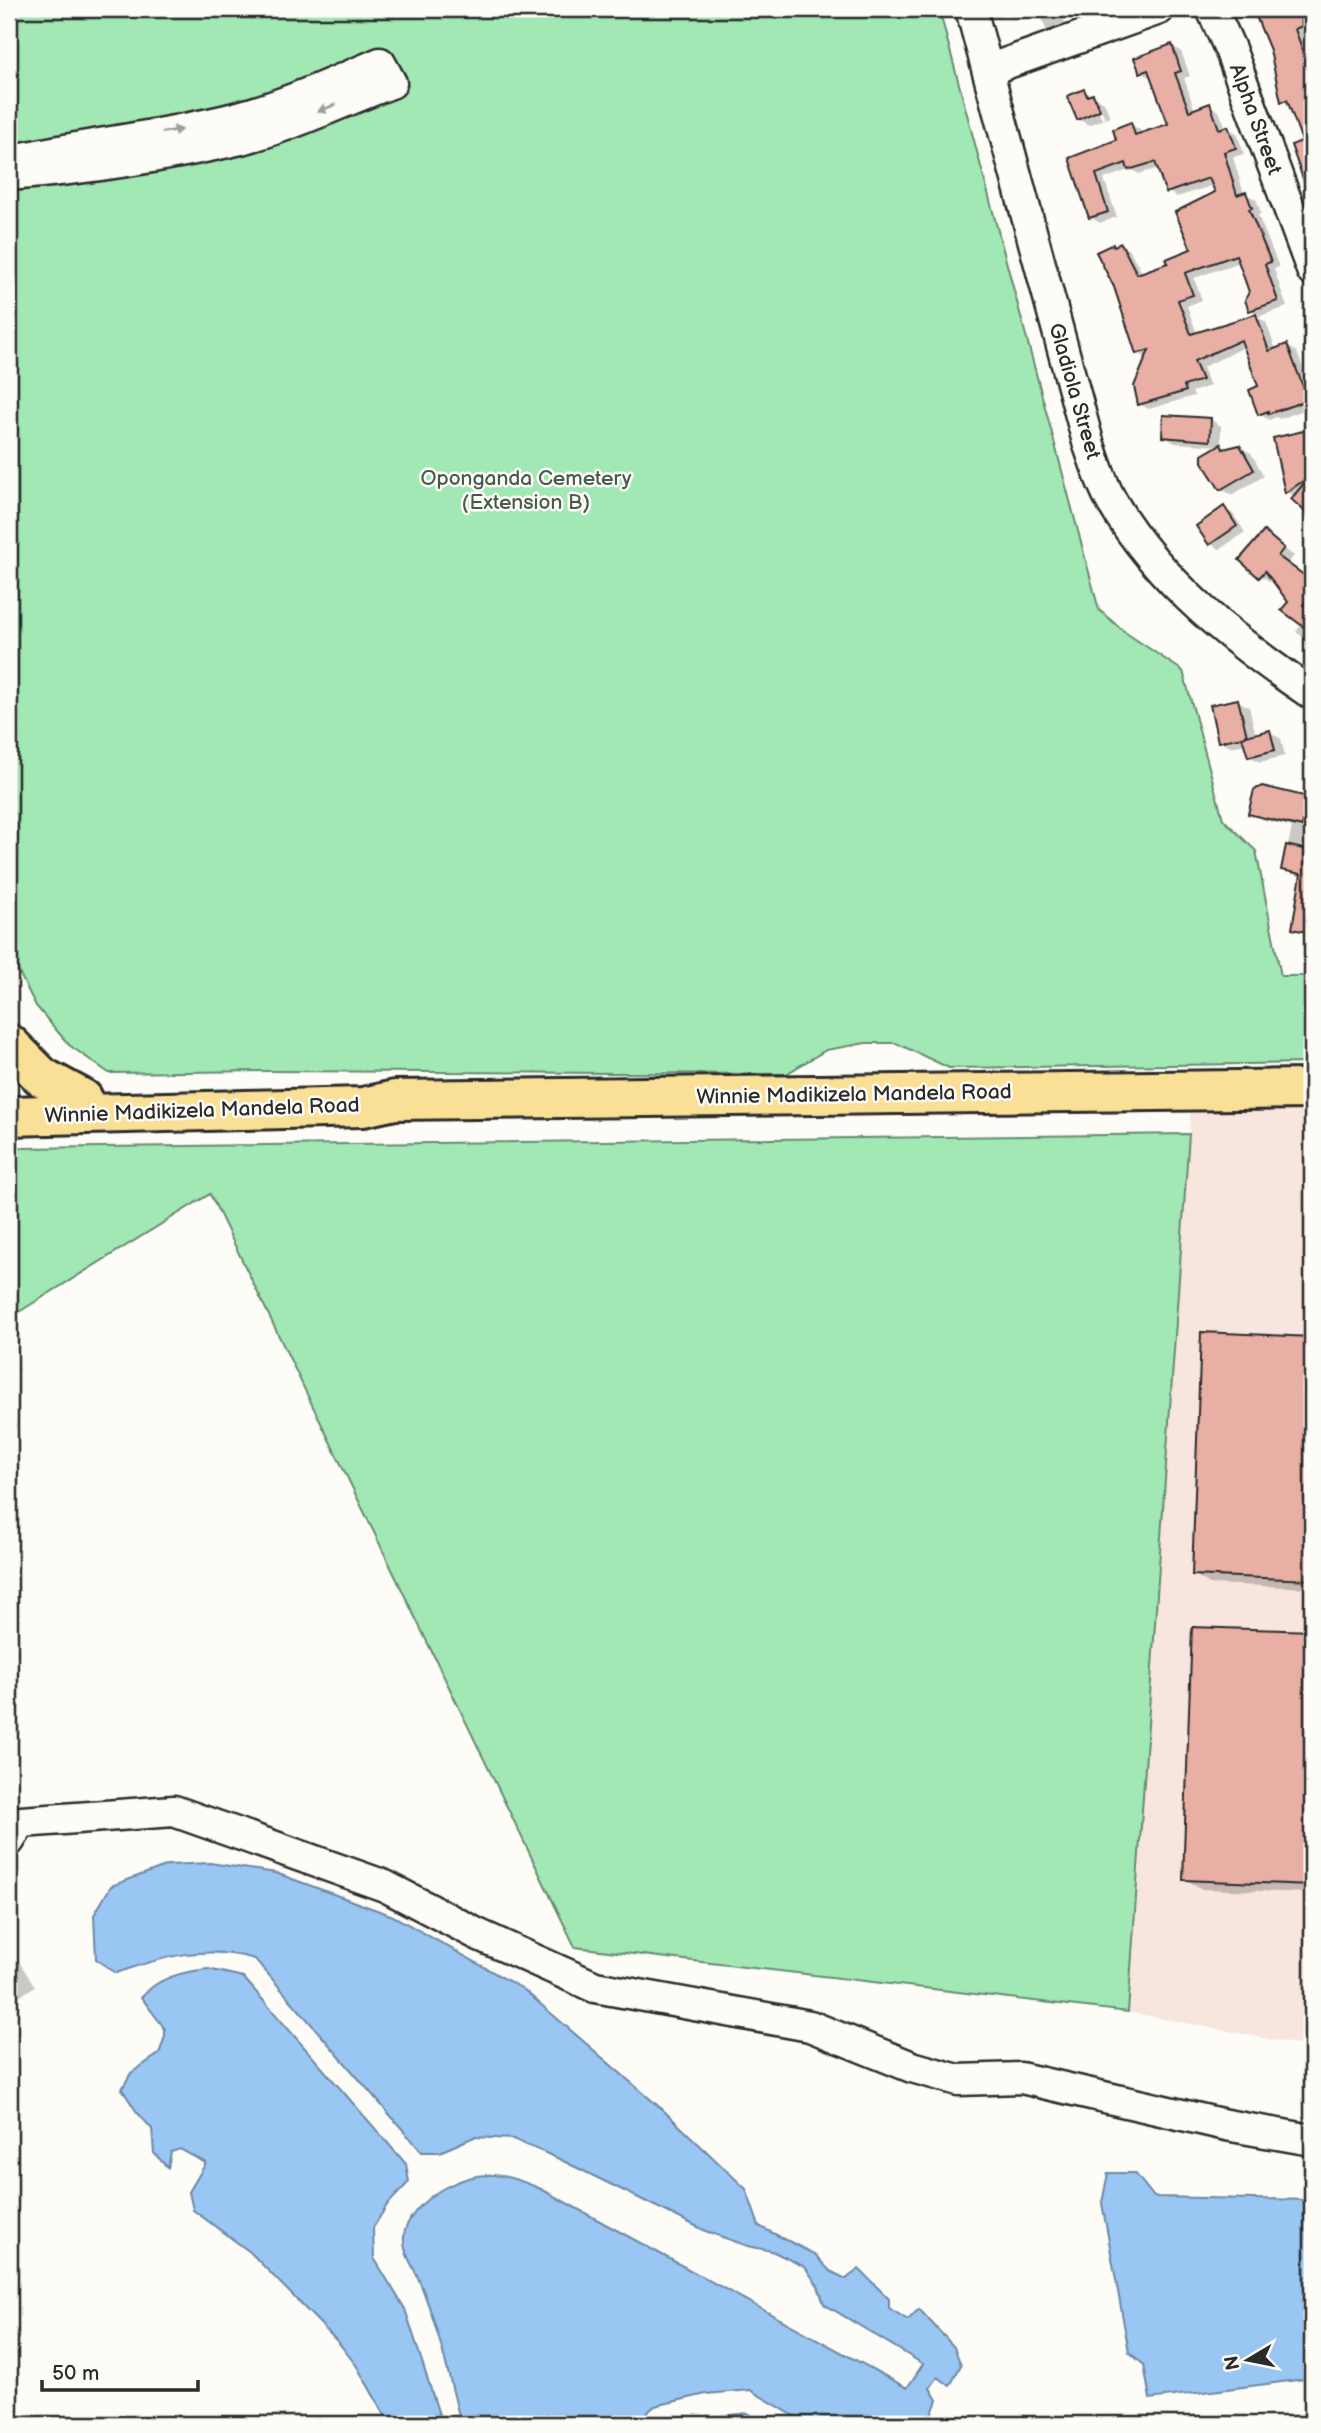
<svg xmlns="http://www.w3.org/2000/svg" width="1321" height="2433" font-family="'Balsamiq Sans',sans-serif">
  <rect width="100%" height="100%" fill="#fdfcf7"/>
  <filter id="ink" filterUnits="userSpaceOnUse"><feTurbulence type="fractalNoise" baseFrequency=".0143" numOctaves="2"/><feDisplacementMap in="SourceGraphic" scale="14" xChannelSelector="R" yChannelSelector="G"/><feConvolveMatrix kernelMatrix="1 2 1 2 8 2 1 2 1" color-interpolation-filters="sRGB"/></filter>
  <g filter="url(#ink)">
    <path fill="#f7e5de" d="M 1312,1088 L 1312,2047 L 1128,2012 L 1192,1090 Z"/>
    <g fill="#a1e8b5" stroke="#668a70" stroke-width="2">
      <path d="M 9,9 L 939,9 L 1099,610 L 1126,633 L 1183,671 L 1223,819 L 1256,851 L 1281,976 L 1312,976 L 1312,1063 L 949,1068 L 896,1043 L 866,1043 L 826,1050 L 786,1074 L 269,1071 L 109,1073 L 69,1045 L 36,1006 L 9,953 Z"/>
      <path d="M 1189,1134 L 1128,2012 L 575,1947 L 210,1194 L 9,1318 L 9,1315 L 15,1314 L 9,1168 L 20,1148 Z"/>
    </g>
    <g fill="#99c6f3" stroke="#6d88a3" stroke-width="2">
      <path d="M 210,1863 L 276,1873 L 393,1916 L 523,1989 L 664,2111 L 746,2189 L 759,2226 L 814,2254 L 830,2271 L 846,2279 L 859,2269 L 889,2299 L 889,2308 L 908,2320 L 919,2309 L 954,2347 L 961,2365 L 950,2386 L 938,2377 L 930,2388 L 937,2400 L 928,2424 L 808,2424 L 750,2390 L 706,2394 L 655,2406 L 633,2424 L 461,2424 C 449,2376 438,2326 419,2280 C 412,2263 400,2250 405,2230 C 411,2212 428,2197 444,2188 C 480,2168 505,2173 541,2189 L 907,2388 L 923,2364 L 824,2304 L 818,2286 L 805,2267 L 772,2251 L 748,2246 L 708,2232 L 557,2158 L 513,2139 L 474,2137 L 440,2152 L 422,2152 L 255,1959 C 206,1944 162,1957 116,1973 L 96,1959 L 94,1915 L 111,1886 L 168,1865 Z"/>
      <path d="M 208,1969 L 243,1977 L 406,2164 L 409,2182 L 387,2205 L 373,2228 L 374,2258 L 405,2309 L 442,2424 L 390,2424 L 356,2365 L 338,2342 L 250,2252 L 193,2210 L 189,2192 L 206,2163 L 180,2149 L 171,2152 L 168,2168 L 154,2153 L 152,2129 L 136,2111 L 122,2089 L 131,2073 L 159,2054 L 165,2036 L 165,2029 L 141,1997 C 159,1977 182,1972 208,1969 Z"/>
      <path d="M 1108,2173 L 1135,2173 L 1154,2197 L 1312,2200 L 1312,2378 L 1150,2399 L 1144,2365 L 1129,2352 L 1102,2203 Z"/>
      <path d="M 748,2413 L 766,2424 L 677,2424 L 704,2418 Z"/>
    </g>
    <g fill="#0003" fill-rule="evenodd">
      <path d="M 1039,9 L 1061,9 L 1067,32 L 1056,35 L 1046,30 Z"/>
      <path d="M 1274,9 L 1312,9 L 1312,178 L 1303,173 L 1305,142 L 1291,106 L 1283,101 L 1271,49 L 1257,15 Z"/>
      <path d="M 1172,46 L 1181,51 L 1190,76 L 1184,78 L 1195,111 L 1209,105 L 1219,111 L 1226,128 L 1237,133 L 1244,154 L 1233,157 L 1244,194 L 1256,199 L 1261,213 L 1258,215 L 1279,267 L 1274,269 L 1287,307 L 1257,317 L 1266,322 L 1276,350 L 1287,346 L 1297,352 L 1312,393 L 1312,407 L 1280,419 L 1276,417 L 1269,420 L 1259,414 L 1261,387 L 1245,347 L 1203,367 L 1210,386 L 1192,392 L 1194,396 L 1149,409 L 1139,404 L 1147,358 L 1138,353 L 1116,248 L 1121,245 L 1130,251 L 1143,274 L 1170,264 L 1193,250 L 1217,192 L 1214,185 L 1177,197 L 1167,191 L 1159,168 L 1139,174 L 1131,169 L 1104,179 L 1117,217 L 1100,223 L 1090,217 L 1071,159 L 1118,141 L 1131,124 L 1140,130 L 1142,135 L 1171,126 L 1151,78 L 1141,72 ZM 1240,262 L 1250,292 L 1251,310 L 1259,315 L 1197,334 L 1187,306 L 1202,300 L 1194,278 Z"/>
      <path d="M 1084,91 L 1104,102 L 1110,117 L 1089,125 L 1078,119 ZM 1094,100 L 1097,100 L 1105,118 L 1102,119 Z"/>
      <path d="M 1210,419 L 1221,426 L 1221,445 L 1228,449 L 1239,447 L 1251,453 L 1264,476 L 1232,495 L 1221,489 L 1220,446 L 1175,443 L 1163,436 Z"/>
      <path d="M 1312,431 L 1312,515 L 1293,498 L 1295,496 L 1287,492 L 1276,439 Z"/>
      <path d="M 1224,509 L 1233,514 L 1245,532 L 1220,549 L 1210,544 Z"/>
      <path d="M 1264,533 L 1294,556 L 1288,563 L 1312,581 L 1312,643 L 1296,632 L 1302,623 L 1274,580 L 1271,582 L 1261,576 Z"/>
      <path d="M 1238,701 L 1249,707 L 1256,735 L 1270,732 L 1281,739 L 1285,756 L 1260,762 L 1249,756 L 1246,744 L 1231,747 L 1220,741 Z"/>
      <path d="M 1262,788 L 1312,800 L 1312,936 L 1294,928 L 1302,877 L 1283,869 L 1292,827 L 1261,819 L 1250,813 Z"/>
      <path d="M 1202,1334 L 1312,1338 L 1312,1588 L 1210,1584 L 1193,1574 Z"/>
      <path d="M 1193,1629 L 1312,1633 L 1312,1893 L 1202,1889 L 1185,1879 Z"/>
      <path d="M 9,1956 L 19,1962 L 35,1986 L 12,2002 L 9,2000 Z"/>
    </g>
    <g fill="#e9afa4" stroke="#2b2b2b" stroke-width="2">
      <path d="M 1269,9 L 1300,9 L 1302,26 L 1295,29 L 1312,76 L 1312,198 L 1310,198 L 1291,145 L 1302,141 L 1287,100 L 1281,102 L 1270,50 L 1255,14 Z"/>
      <path d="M 1172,44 L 1181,71 L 1175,73 L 1189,111 L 1210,103 L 1219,129 L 1228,126 L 1236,148 L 1224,152 L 1237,195 L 1246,192 L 1252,208 L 1249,209 L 1271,262 L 1265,264 L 1278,301 L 1249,311 L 1245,300 L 1249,292 L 1236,255 L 1185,273 L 1193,295 L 1178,300 L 1191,334 L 1256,314 L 1269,351 L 1287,344 L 1308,400 L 1268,414 L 1268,411 L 1258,415 L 1249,390 L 1258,386 L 1241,340 L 1194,361 L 1202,380 L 1184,386 L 1186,391 L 1138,405 L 1134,386 L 1149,350 L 1136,354 L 1114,287 L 1096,252 L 1113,244 L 1114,246 L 1121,243 L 1137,274 L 1168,263 L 1166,259 L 1191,249 L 1175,212 L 1215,192 L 1209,178 L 1166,193 L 1155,162 L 1128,170 L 1126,163 L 1096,174 L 1108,212 L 1089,218 L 1069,158 L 1116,140 L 1113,129 L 1131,122 L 1135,135 L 1168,124 L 1148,70 L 1140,73 L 1134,58 Z"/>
      <path d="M 1084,89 L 1087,96 L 1093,94 L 1100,110 L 1077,120 L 1067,96 Z"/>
      <path d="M 1163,415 L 1211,418 L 1210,441 L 1162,437 Z"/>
      <path d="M 1312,429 L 1312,518 L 1291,499 L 1309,477 L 1285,493 L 1273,438 Z"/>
      <path d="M 1221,444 L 1223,449 L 1240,445 L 1254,470 L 1220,490 L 1202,462 L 1202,455 Z"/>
      <path d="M 1224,506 L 1237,526 L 1209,545 L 1196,526 Z"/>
      <path d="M 1264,531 L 1284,548 L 1278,556 L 1312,581 L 1312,592 L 1303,605 L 1312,611 L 1312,633 L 1281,610 L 1288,602 L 1265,571 L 1259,578 L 1239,560 Z"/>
      <path d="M 1238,699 L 1247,736 L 1218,742 L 1210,705 Z"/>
      <path d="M 1270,730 L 1275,750 L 1248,757 L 1242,737 Z"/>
      <path d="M 1262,786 L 1308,797 L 1302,827 L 1248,814 L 1254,790 Z"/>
      <path d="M 1286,845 L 1312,851 L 1312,933 L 1292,929 L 1301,874 L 1281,870 Z"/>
      <path d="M 1201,1332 L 1312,1337 L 1312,1580 L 1192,1575 Z"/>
      <path d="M 1192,1627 L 1312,1631 L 1312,1885 L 1183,1880 Z"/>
    </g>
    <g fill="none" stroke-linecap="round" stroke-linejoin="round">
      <defs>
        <g id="minor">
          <path d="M 971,9 L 1088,442 C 1095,462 1101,483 1112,502 C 1159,582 1236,643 1312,694"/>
          <path d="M 1212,9 L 1230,49 L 1312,270"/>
          <path d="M 988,70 L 1159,9"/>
          <path d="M 9,161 C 84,144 161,137 235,118 C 285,105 333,83 380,63 L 391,83 C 341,102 292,126 241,139 C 168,156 83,169 9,175"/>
          <path d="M 9,1841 L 21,1822 L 174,1811 L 385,1886 L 477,1934 L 595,1987 L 810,2026 L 912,2067 L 958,2080 L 1021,2078 L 1226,2125 L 1312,2140"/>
        </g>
        <g id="major">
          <path d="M 9,1044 L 42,1077 L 83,1099"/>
          <path d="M 9,1116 L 363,1107 L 395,1100 L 1312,1089"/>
        </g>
      </defs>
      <use href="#minor" stroke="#2b2b2b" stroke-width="35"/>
      <use href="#major" stroke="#2b2b2b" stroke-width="44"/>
      <use href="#minor" stroke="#fdfcf7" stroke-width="30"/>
      <use href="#major" stroke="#fadf96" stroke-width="38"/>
    </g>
    <defs><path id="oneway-solid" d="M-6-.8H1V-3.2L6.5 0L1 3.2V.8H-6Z" transform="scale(1.75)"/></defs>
    <g fill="#9e9e9b">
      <use href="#oneway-solid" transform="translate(327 108) rotate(158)"/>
      <use href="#oneway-solid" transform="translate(172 131) rotate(-9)"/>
    </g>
  </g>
  <g text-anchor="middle" stroke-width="5" stroke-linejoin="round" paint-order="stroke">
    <g font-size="21" fill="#2b2b2b" stroke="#fdfcf7">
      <text transform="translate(1256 119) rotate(70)" y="7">Alpha Street</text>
      <text transform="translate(1075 391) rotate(74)" y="7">Gladiola Street</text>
      <text transform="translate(854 1094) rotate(-1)" y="7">Winnie Madikizela Mandela Road</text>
      <text transform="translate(202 1110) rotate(-2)" y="7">Winnie Madikizela Mandela Road</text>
    </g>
    <g font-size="21" fill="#485a4e" stroke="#fdfcf7">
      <text x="526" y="485">Oponganda Cemetery<tspan x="526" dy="24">(Extension B)</tspan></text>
    </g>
  </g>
  <rect width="1321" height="2433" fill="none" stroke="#fdfcf7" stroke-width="35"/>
  <rect x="18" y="18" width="1286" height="2398" fill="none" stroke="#2b2b2b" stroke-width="2.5" filter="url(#ink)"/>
  <g transform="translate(1248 2360) rotate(260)" stroke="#fdfcf7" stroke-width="5" paint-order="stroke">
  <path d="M0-5L12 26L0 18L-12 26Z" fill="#2b2b2b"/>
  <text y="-10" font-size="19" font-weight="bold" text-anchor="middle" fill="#2b2b2b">N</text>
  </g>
  <path d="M42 2380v10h156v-10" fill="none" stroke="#2b2b2b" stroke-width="3.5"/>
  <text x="52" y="2380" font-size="21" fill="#2b2b2b" stroke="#fdfcf7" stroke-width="5" paint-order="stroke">50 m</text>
</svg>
